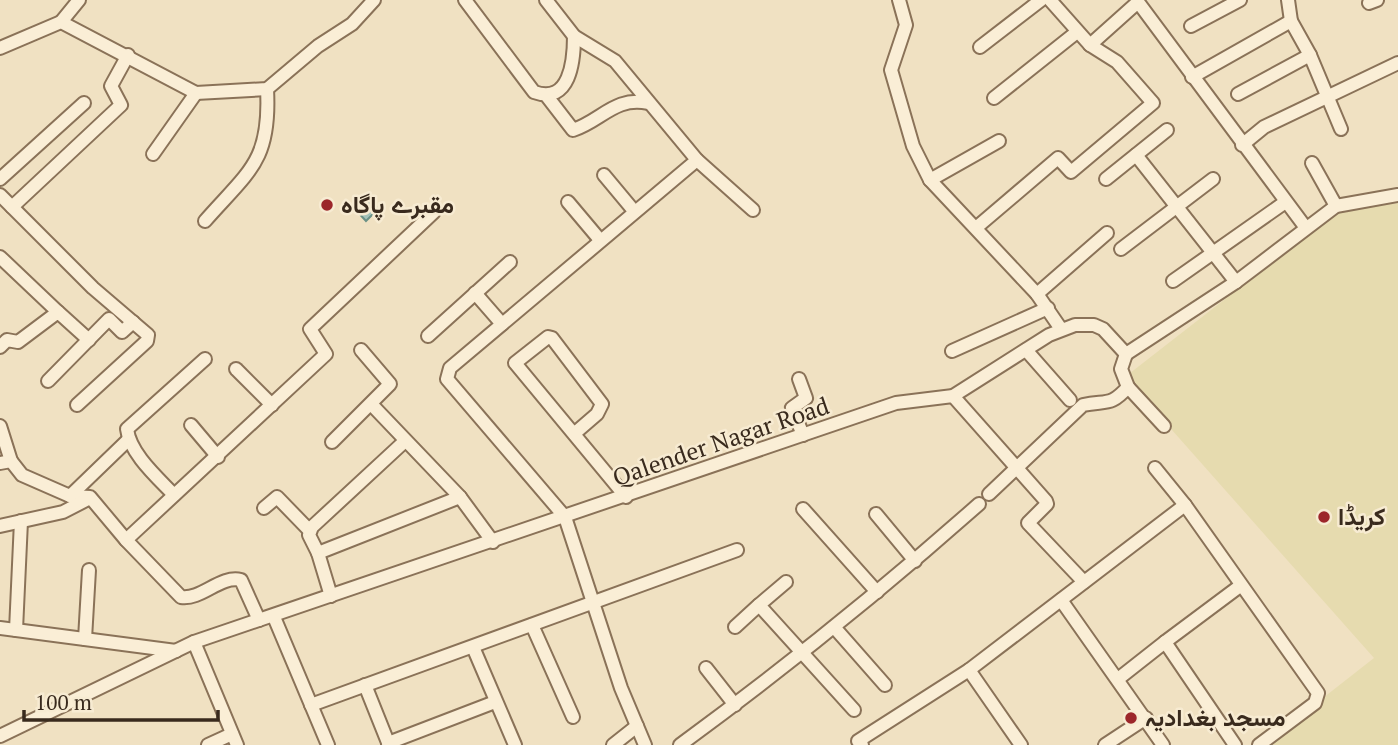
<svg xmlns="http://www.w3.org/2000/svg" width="1398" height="745" font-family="'PT Serif',Vazirmatn,serif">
  <rect width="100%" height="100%" fill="#f0e1c2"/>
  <path fill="#e6dbaf" d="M 1398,203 L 1398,745 L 1263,745 L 1374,658 L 1125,377 L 1338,211 Z"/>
  <path fill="#a4c2b9" stroke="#6b9186" stroke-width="2" d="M 366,197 L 378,209 L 366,221 L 354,208 Z"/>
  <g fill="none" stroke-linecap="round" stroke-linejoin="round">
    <defs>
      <g id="minor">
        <path d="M 465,0 L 534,92 C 570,105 574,61 574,36"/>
        <path d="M 546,0 L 574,36 L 615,61 L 697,160 L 450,368 L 447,379 L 565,517 L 621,688 L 645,745"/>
        <path d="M 899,0 L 906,25 L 891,70 L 913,146 L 930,180 L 1037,294 L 1061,329"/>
        <path d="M 1050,0 L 1090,45 L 1138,2 L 1306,228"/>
        <path d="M 1288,0 L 1291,21 L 1310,55 L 1341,129"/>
        <path d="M 1369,3 L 1377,0"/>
        <path d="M 61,22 L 79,0"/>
        <path d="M 1191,26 L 1240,0"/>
        <path d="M 980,47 L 1041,0"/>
        <path d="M 0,48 L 61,22 L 196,93 L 267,89 L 318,46 L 352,24 L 374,0"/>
        <path d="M 1192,77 L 1291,21"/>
        <path d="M 1238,94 L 1310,55"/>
        <path d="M 546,95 L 573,130 C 601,121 615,96 648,103"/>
        <path d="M 994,98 L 1077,32"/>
        <path d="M 1242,145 L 1264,127 L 1398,63"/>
        <path d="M 153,154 L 196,93"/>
        <path d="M 1136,155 L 1236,282"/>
        <path d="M 697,160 L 753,210"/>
        <path d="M 1312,163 L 1336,206"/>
        <path d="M 604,175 L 634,211"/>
        <path d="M 0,179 L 84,103"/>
        <path d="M 1106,179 L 1167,130"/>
        <path d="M 930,180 L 999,141"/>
        <path d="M 0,195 L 93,288 L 148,335 L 147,341 L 77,405"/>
        <path d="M 568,202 L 600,240"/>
        <path d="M 12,207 L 121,105 L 111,86 L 128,55"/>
        <path d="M 205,221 C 249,171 271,161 267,89"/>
        <path d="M 977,227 L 1058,158 L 1071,172 L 1153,103 L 1117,62 L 1090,45"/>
        <path d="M 1121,249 L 1213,179"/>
        <path d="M 0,257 L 58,312"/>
        <path d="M 1173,281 L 1284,203"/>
        <path d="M 475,293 L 502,324"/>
        <path d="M 1037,294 L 1107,233"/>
        <path d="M 428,336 L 510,262"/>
        <path d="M 0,347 L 7,340 L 18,342 L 58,312 L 89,340"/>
        <path d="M 1026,350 L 1070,400"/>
        <path d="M 952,351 L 1048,308"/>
        <path d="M 236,369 L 272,405"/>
        <path d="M 799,379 L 806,398 L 792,408 L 803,435"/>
        <path d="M 48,381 L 109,319 L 122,332 L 133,322"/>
        <path d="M 1128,387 L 1164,426"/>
        <path d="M 953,396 L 1046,501 L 1047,504 L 1028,523 L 1084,582"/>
        <path d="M 372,405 L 460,497 L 493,542"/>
        <path d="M 191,425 L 218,457"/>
        <path d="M 0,426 L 11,461"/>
        <path d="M 575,433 L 597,414 L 602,404 L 552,338 L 548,337 L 515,363 L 626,497"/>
        <path d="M 332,442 L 390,384 L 361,350"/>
        <path d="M 0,463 L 11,461 L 22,475 L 70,496 L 90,497 L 126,540"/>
        <path d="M 1155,468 L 1185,505 L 1318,693 L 1315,703 L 1259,745"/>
        <path d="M 989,494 L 1083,405 C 1107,400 1110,407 1128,387 L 1121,369 L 1126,354"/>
        <path d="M 174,495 C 158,478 130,454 127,429 L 205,359"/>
        <path d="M 70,496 L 129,439"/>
        <path d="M 264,508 L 277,497 L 310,531"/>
        <path d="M 803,509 L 877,592"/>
        <path d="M 876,514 L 915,561"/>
        <path d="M 0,526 L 63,512 L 90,498"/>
        <path d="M 318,553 L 309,535 L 312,527 L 405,441"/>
        <path d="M 786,582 L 759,605 L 854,710"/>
        <path d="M 331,596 L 318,553 L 460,497"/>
        <path d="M 1061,600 L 1163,745"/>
        <path d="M 274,617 L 328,745"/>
        <path d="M 259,620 L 241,580 C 220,575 202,600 181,597 L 126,540 L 326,354 L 310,329 L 434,212"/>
        <path d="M 532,625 L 573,717"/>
        <path d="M 735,627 L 759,605"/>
        <path d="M 834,627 L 885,685"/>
        <path d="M 0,628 L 176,651"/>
        <path d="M 16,630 L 21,521"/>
        <path d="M 85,639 L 89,570"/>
        <path d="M 194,642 L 237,745"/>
        <path d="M 473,647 L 515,745"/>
        <path d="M 706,668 L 735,705"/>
        <path d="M 969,670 L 1021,745"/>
        <path d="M 1118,679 L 1165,642"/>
        <path d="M 365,685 L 389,745"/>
        <path d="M 311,705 L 737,550"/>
        <path d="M 0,736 L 194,642 L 896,403 L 953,396 L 1049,335 L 1075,325 L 1094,325 L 1103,329 L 1126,354 L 1236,282 L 1336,206 L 1398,195"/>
        <path d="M 388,743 L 495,702"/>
        <path d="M 208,745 L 232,734"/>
        <path d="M 613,745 L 637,726"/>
        <path d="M 680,745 C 784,669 883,589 979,504"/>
        <path d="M 862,745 L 858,741 L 969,670 L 1185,505"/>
        <path d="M 1105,745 L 1146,718"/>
        <path d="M 1235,745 L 1165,642 L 1240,586"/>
      </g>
    </defs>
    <use href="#minor" stroke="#8a7258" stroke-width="16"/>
    <use href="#minor" stroke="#faeed6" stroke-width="12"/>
  </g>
  <g fill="#9c262a" stroke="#f7ebd2" stroke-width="2.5">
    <circle cx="327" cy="205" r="7"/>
    <circle cx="1324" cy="517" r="7"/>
    <circle cx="1131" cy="718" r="7"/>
  </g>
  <g text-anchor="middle" stroke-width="5" stroke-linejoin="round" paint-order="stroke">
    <g font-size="24" font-weight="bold" fill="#392a1d" stroke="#f7ebd2" text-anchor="start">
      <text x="341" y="213">مقبرے پاگاہ</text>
      <text x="1338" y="525">کریڈا</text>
      <text x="1145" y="726">مسجد بغدادیہ</text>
    </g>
    <g font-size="24" fill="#392a1d" stroke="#f7ebd2">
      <text transform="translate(721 442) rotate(-19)" y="8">Qalender Nagar Road</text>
    </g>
  </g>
  <path d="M24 710v10h194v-10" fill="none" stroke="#392a1d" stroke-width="3.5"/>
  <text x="35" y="710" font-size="21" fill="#392a1d" stroke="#f7ebd2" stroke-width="5" paint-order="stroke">100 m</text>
</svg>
